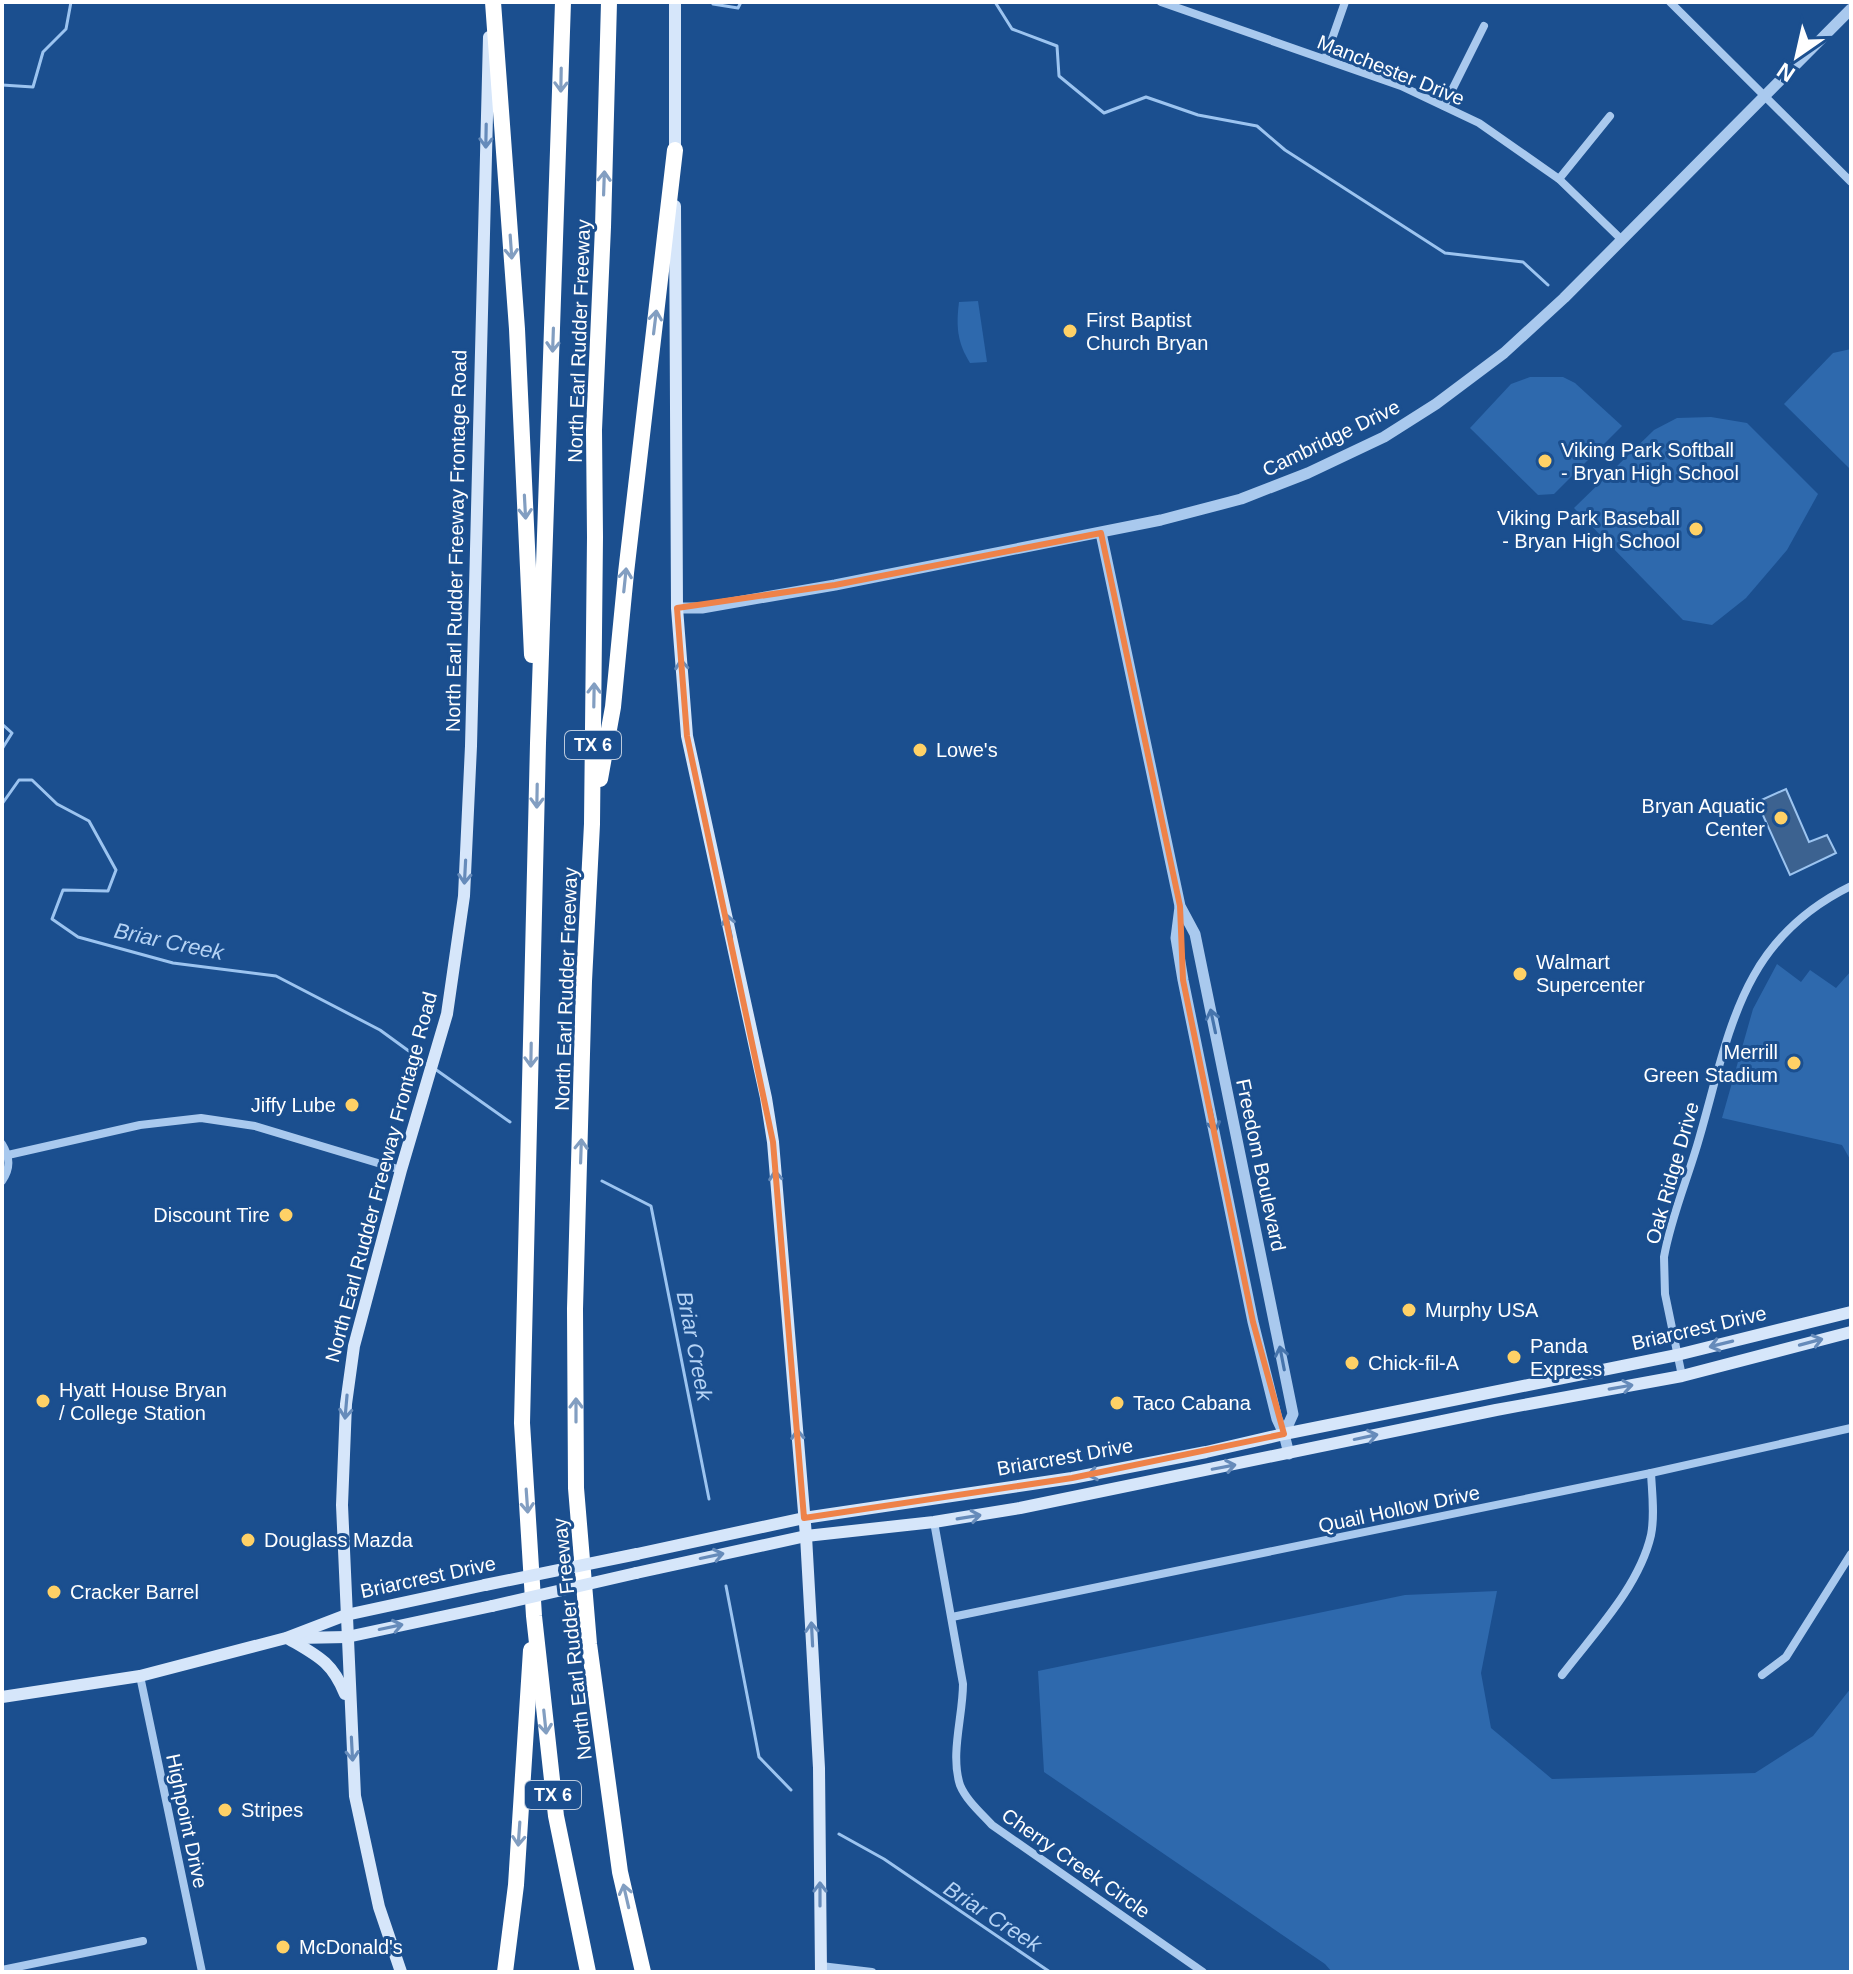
<svg xmlns="http://www.w3.org/2000/svg" width="1853" height="1974" font-family="Helvetica,sans-serif">
  <rect width="100%" height="100%" fill="#1b4f8f"/>
  <g fill="#2e69ad">
    <path d="M 978,301 L 987,362 L 970,363 C 957,342 956,326 959,302 Z"/>
    <path d="M 1851,349 L 1851,468 L 1849,468 L 1784,404 L 1833,353 Z"/>
    <path d="M 1530,377 L 1563,377 L 1575,383 L 1622,426 L 1554,494 L 1538,495 L 1470,428 L 1511,384 Z"/>
    <path d="M 1711,417 L 1747,423 L 1818,494 L 1787,550 L 1746,598 L 1712,625 L 1683,620 L 1574,508 L 1654,430 L 1677,418 Z"/>
    <path d="M 1777,964 L 1801,982 L 1810,970 L 1836,988 L 1851,971 L 1851,1161 L 1842,1145 L 1722,1118 L 1753,1009 Z"/>
    <path d="M 1497,1591 L 1481,1673 L 1491,1728 L 1552,1779 L 1755,1773 L 1813,1736 L 1851,1688 L 1851,1972 L 1332,1972 L 1325,1964 L 1044,1772 L 1038,1671 L 1405,1595 Z"/>
  </g>
  <path fill="#3c6290" stroke="#9cc4f0" stroke-width="2" d="M 1786,789 L 1809,842 L 1827,835 L 1836,853 L 1790,875 L 1757,802 Z"/>
  <g fill="none" stroke-linecap="round" stroke-linejoin="round">
    <g stroke="#9cc4f0" stroke-width="3">
      <path d="M 712,2 L 713,4 L 738,8 L 741,2"/>
      <path d="M 958,2 L 966,2"/>
      <path d="M 995,2 L 1012,29 L 1057,46 L 1059,76 L 1104,113 L 1146,97 L 1198,115 L 1257,126 L 1285,150 L 1445,253 L 1523,262 L 1548,285"/>
      <path d="M 2,85 L 33,87 L 43,52 L 66,29 L 71,2"/>
      <path d="M 2,724 L 12,733 L 2,749"/>
      <path d="M 2,804 L 19,780 L 32,780 L 57,804 L 89,821 L 116,870 L 108,891 L 63,890 L 52,919 L 78,937 L 173,963 L 276,976 L 380,1030 L 428,1065"/>
      <path d="M 435,1069 L 510,1122"/>
      <path d="M 602,1181 L 651,1206 L 709,1499"/>
      <path d="M 726,1586 L 759,1757 L 791,1790"/>
      <path d="M 839,1834 L 884,1859 L 1050,1972"/>
    </g>
    <g stroke="#a9c9ee" stroke-width="8">
      <path d="M 1161,2 L 1401,86 L 1479,123 L 1559,179 L 1622,240"/>
      <path d="M 1670,2 L 1851,182"/>
      <path d="M 1325,59 L 1345,2"/>
      <path d="M 1444,106 L 1484,26"/>
      <path d="M 1559,179 L 1610,116"/>
      <path d="M 2,1144 C 10,1157 11,1168 2,1181"/>
      <path d="M 8,1155 L 140,1125 L 201,1118 L 255,1126 L 401,1170"/>
      <path d="M 1682,1376 L 1665,1294 L 1664,1257 C 1671,1217 1688,1178 1699,1139 C 1730,1032 1740,940 1851,886"/>
      <path d="M 934,1522 L 963,1684 C 963,1716 950,1754 960,1785 C 966,1800 981,1813 992,1825 L 1203,1972"/>
      <path d="M 952,1617 L 1651,1473 L 1851,1428"/>
      <path d="M 1562,1675 C 1594,1633 1639,1587 1651,1535 C 1655,1515 1652,1493 1651,1473"/>
      <path d="M 1762,1675 L 1786,1657 L 1851,1554"/>
      <path d="M 140,1676 L 202,1972"/>
      <path d="M 821,1966 L 872,1972"/>
      <path d="M 2,1970 L 143,1941"/>
    </g>
    <g stroke="#a9c9ee" stroke-width="11">
      <path d="M 1101,533 L 1180,906 L 1195,934 L 1293,1414 L 1284,1434"/>
      <path d="M 677,608 L 702,608 L 835,585 L 1161,520 L 1241,499 L 1308,473 L 1384,437 L 1436,404 L 1504,353 L 1564,298 L 1851,9"/>
      <path d="M 1180,907 L 1176,938 L 1183,980 L 1253,1322 L 1277,1419 L 1284,1434 L 1289,1454"/>
    </g>
    <g stroke="#d6e6fa" stroke-width="12">
      <path d="M 675,156 L 675,2"/>
      <path d="M 675,206 L 677,608 L 687,736 L 766,1098 L 773,1142 L 806,1536 L 819,1768 L 821,1972"/>
      <path d="M 637,1554 L 804,1518 L 1072,1478 L 1206,1452 L 1284,1434 L 1677,1355 L 1851,1312"/>
      <path d="M 636,1573 L 806,1536 L 934,1522 L 1020,1508 L 1496,1410 L 1682,1376 L 1851,1332"/>
      <path d="M 297,1638 L 347,1637 L 492,1606"/>
      <path d="M 289,1639 C 318,1656 332,1662 345,1694"/>
      <path d="M 2,1697 L 140,1676 L 286,1638 L 346,1615 L 485,1585"/>
      <path d="M 401,1972 L 379,1907 L 355,1796 L 342,1505 L 346,1404 L 354,1346 L 401,1170 L 447,1014 L 464,896 L 471,746 L 489,37"/>
    </g>
    <g stroke="#fff" stroke-width="16">
      <path d="M 493,2 L 517,329 L 532,655"/>
      <path d="M 563,2 L 538,743 L 522,1423 L 534,1616 L 556,1816 L 588,1972"/>
      <path d="M 609,2 L 603,227 L 594,430 L 595,537 L 592,824 L 584,981 L 575,1309 L 576,1488 L 589,1644 L 620,1872 L 643,1972"/>
      <path d="M 600,779 L 613,707 L 626,573 L 675,150"/>
      <path d="M 505,1972 L 516,1885 L 531,1650"/>
    </g>
    <g stroke="#d6e6fa" stroke-width="12">
      <path d="M 485,1585 L 637,1554"/>
      <path d="M 492,1606 L 636,1573"/>
    </g>
  </g>
  <defs><path id="oneway-shaft" d="M-6 0H5M1.5-3L5.5 0L1.5 3" fill="none" stroke-width="1.6" stroke-linecap="round" stroke-linejoin="round" transform="scale(2)"/></defs>
  <g stroke="#829ec1">
    <use href="#oneway-shaft" transform="translate(561 80) rotate(91)"/>
    <use href="#oneway-shaft" transform="translate(604 183) rotate(-88)"/>
    <use href="#oneway-shaft" transform="translate(511 247) rotate(86)"/>
    <use href="#oneway-shaft" transform="translate(655 322) rotate(-83)"/>
    <use href="#oneway-shaft" transform="translate(553 340) rotate(92)"/>
    <use href="#oneway-shaft" transform="translate(525 507) rotate(87)"/>
    <use href="#oneway-shaft" transform="translate(625 580) rotate(-84)"/>
    <use href="#oneway-shaft" transform="translate(594 695) rotate(-89)"/>
    <use href="#oneway-shaft" transform="translate(537 796) rotate(91)"/>
    <use href="#oneway-shaft" transform="translate(531 1055) rotate(91)"/>
    <use href="#oneway-shaft" transform="translate(581 1151) rotate(-88)"/>
    <use href="#oneway-shaft" transform="translate(576 1410) rotate(-90)"/>
    <use href="#oneway-shaft" transform="translate(527 1501) rotate(86)"/>
    <use href="#oneway-shaft" transform="translate(545 1722) rotate(84)"/>
    <use href="#oneway-shaft" transform="translate(519 1834) rotate(94)"/>
    <use href="#oneway-shaft" transform="translate(626 1896) rotate(-103)"/>
  </g>
  <g stroke="#668bba">
    <use href="#oneway-shaft" transform="translate(486 136) rotate(91)"/>
    <use href="#oneway-shaft" transform="translate(682 671) rotate(-95)"/>
    <use href="#oneway-shaft" transform="translate(465 872) rotate(93)"/>
    <use href="#oneway-shaft" transform="translate(729 926) rotate(-102)"/>
    <use href="#oneway-shaft" transform="translate(776 1182) rotate(-95)"/>
    <use href="#oneway-shaft" transform="translate(1811 1342) rotate(-15)"/>
    <use href="#oneway-shaft" transform="translate(1721 1344) rotate(166)"/>
    <use href="#oneway-shaft" transform="translate(1621 1387) rotate(-10)"/>
    <use href="#oneway-shaft" transform="translate(346 1407) rotate(95)"/>
    <use href="#oneway-shaft" transform="translate(1366 1437) rotate(-12)"/>
    <use href="#oneway-shaft" transform="translate(798 1441) rotate(-94)"/>
    <use href="#oneway-shaft" transform="translate(1224 1467) rotate(-11)"/>
    <use href="#oneway-shaft" transform="translate(1099 1473) rotate(169)"/>
    <use href="#oneway-shaft" transform="translate(969 1517) rotate(-9)"/>
    <use href="#oneway-shaft" transform="translate(712 1556) rotate(-12)"/>
    <use href="#oneway-shaft" transform="translate(391 1627) rotate(-12)"/>
    <use href="#oneway-shaft" transform="translate(812 1634) rotate(-93)"/>
    <use href="#oneway-shaft" transform="translate(352 1749) rotate(87)"/>
    <use href="#oneway-shaft" transform="translate(820 1894) rotate(-90)"/>
  </g>
  <g stroke="#4674ac">
    <use href="#oneway-shaft" transform="translate(1213 1021) rotate(-102)"/>
    <use href="#oneway-shaft" transform="translate(1213 1120) rotate(78)"/>
    <use href="#oneway-shaft" transform="translate(1282 1358) rotate(-101)"/>
  </g>
  <path fill="none" stroke="#ee8249" stroke-width="6" stroke-linejoin="round" d="M 1101,533 L 1180,906 L 1183,980 L 1253,1322 L 1284,1434 L 1072,1478 L 804,1518 L 773,1142 L 687,736 L 677,608 L 835,585 Z"/>
  <g fill="#ffd166" stroke="#1b4f8f" stroke-width="3">
    <circle cx="1070" cy="331" r="8"/>
    <circle cx="1545" cy="461" r="8"/>
    <circle cx="1696" cy="529" r="8"/>
    <circle cx="920" cy="750" r="8"/>
    <circle cx="1781" cy="818" r="8"/>
    <circle cx="1520" cy="974" r="8"/>
    <circle cx="1794" cy="1063" r="8"/>
    <circle cx="352" cy="1105" r="8"/>
    <circle cx="286" cy="1215" r="8"/>
    <circle cx="1409" cy="1310" r="8"/>
    <circle cx="1514" cy="1357" r="8"/>
    <circle cx="1352" cy="1363" r="8"/>
    <circle cx="43" cy="1401" r="8"/>
    <circle cx="1117" cy="1403" r="8"/>
    <circle cx="248" cy="1540" r="8"/>
    <circle cx="54" cy="1592" r="8"/>
    <circle cx="225" cy="1810" r="8"/>
    <circle cx="283" cy="1947" r="8"/>
  </g>
  <g text-anchor="middle" stroke-width="6" stroke-linejoin="round" paint-order="stroke">
    <g fill="#1b4f8f" stroke="#bbcadd" stroke-width="2">
      <rect x="565" y="731" width="56" height="28" rx="6"/>
      <rect x="525" y="1781" width="56" height="28" rx="6"/>
    </g>
    <g font-size="18" font-weight="bold" fill="#fff">
      <text x="593" y="751">TX 6</text>
      <text x="553" y="1801">TX 6</text>
    </g>
    <g font-size="20" fill="#fff" stroke="#1b4f8f">
      <text transform="translate(1391 70) rotate(22)" y="7">Manchester Drive</text>
      <text transform="translate(579 341) rotate(-88)" y="7">North Earl Rudder Freeway</text>
      <text transform="translate(1331 438) rotate(-26)" y="7">Cambridge Drive</text>
      <text transform="translate(456 541) rotate(-89)" y="7">North Earl Rudder Freeway Frontage Road</text>
      <text transform="translate(566 989) rotate(-88)" y="7">North Earl Rudder Freeway</text>
      <text transform="translate(1261 1165) rotate(78)" y="7">Freedom Boulevard</text>
      <text transform="translate(1672 1173) rotate(-74)" y="7">Oak Ridge Drive</text>
      <text transform="translate(381 1177) rotate(-75)" y="7">North Earl Rudder Freeway Frontage Road</text>
      <text transform="translate(1699 1328) rotate(-13)" y="7">Briarcrest Drive</text>
      <text transform="translate(1065 1457) rotate(-10)" y="7">Briarcrest Drive</text>
      <text transform="translate(1399 1509) rotate(-12)" y="7">Quail Hollow Drive</text>
      <text transform="translate(428 1577) rotate(-12)" y="7">Briarcrest Drive</text>
      <text transform="translate(572 1639) rotate(-96)" y="7">North Earl Rudder Freeway</text>
      <text transform="translate(187 1821) rotate(78)" y="7">Highpoint Drive</text>
      <text transform="translate(1076 1863) rotate(35)" y="7">Cherry Creek Circle</text>
    </g>
    <g font-size="20" fill="#fff" stroke="#1b4f8f" text-anchor="start">
      <text x="1086" y="327">First Baptist<tspan x="1086" dy="23">Church Bryan</tspan></text>
      <text x="1561" y="457">Viking Park Softball<tspan x="1561" dy="23">- Bryan High School</tspan></text>
      <text x="1680" y="525" text-anchor="end">Viking Park Baseball<tspan x="1680" dy="23">- Bryan High School</tspan></text>
      <text x="936" y="757">Lowe's</text>
      <text x="1765" y="813" text-anchor="end">Bryan Aquatic<tspan x="1765" dy="23">Center</tspan></text>
      <text x="1536" y="969">Walmart<tspan x="1536" dy="23">Supercenter</tspan></text>
      <text x="1778" y="1059" text-anchor="end">Merrill<tspan x="1778" dy="23">Green Stadium</tspan></text>
      <text x="336" y="1112" text-anchor="end">Jiffy Lube</text>
      <text x="270" y="1222" text-anchor="end">Discount Tire</text>
      <text x="1425" y="1317">Murphy USA</text>
      <text x="1530" y="1353">Panda<tspan x="1530" dy="23">Express</tspan></text>
      <text x="1368" y="1370">Chick-fil-A</text>
      <text x="59" y="1397">Hyatt House Bryan<tspan x="59" dy="23">/ College Station</tspan></text>
      <text x="1133" y="1410">Taco Cabana</text>
      <text x="264" y="1547">Douglass Mazda</text>
      <text x="70" y="1599">Cracker Barrel</text>
      <text x="241" y="1817">Stripes</text>
      <text x="299" y="1954">McDonald's</text>
    </g>
    <g font-size="22" font-style="italic" fill="#b5d3f5" stroke="#1b4f8f">
      <text transform="translate(169 941) rotate(12)" y="8">Briar Creek</text>
      <text transform="translate(695 1346) rotate(79)" y="8">Briar Creek</text>
      <text transform="translate(993 1916) rotate(33)" y="8">Briar Creek</text>
    </g>
  </g>
  <rect width="1853" height="1974" fill="none" stroke="#ffffff" stroke-width="8"/>
  <g transform="translate(1797 56) rotate(214)" stroke="#1b4f8f" stroke-width="6" paint-order="stroke">
  <path d="M0-6L14 30L0 20L-14 30Z" fill="#ffffff"/>
  <text y="-12" font-size="22" font-weight="bold" text-anchor="middle" fill="#ffffff">N</text>
  </g>
</svg>
